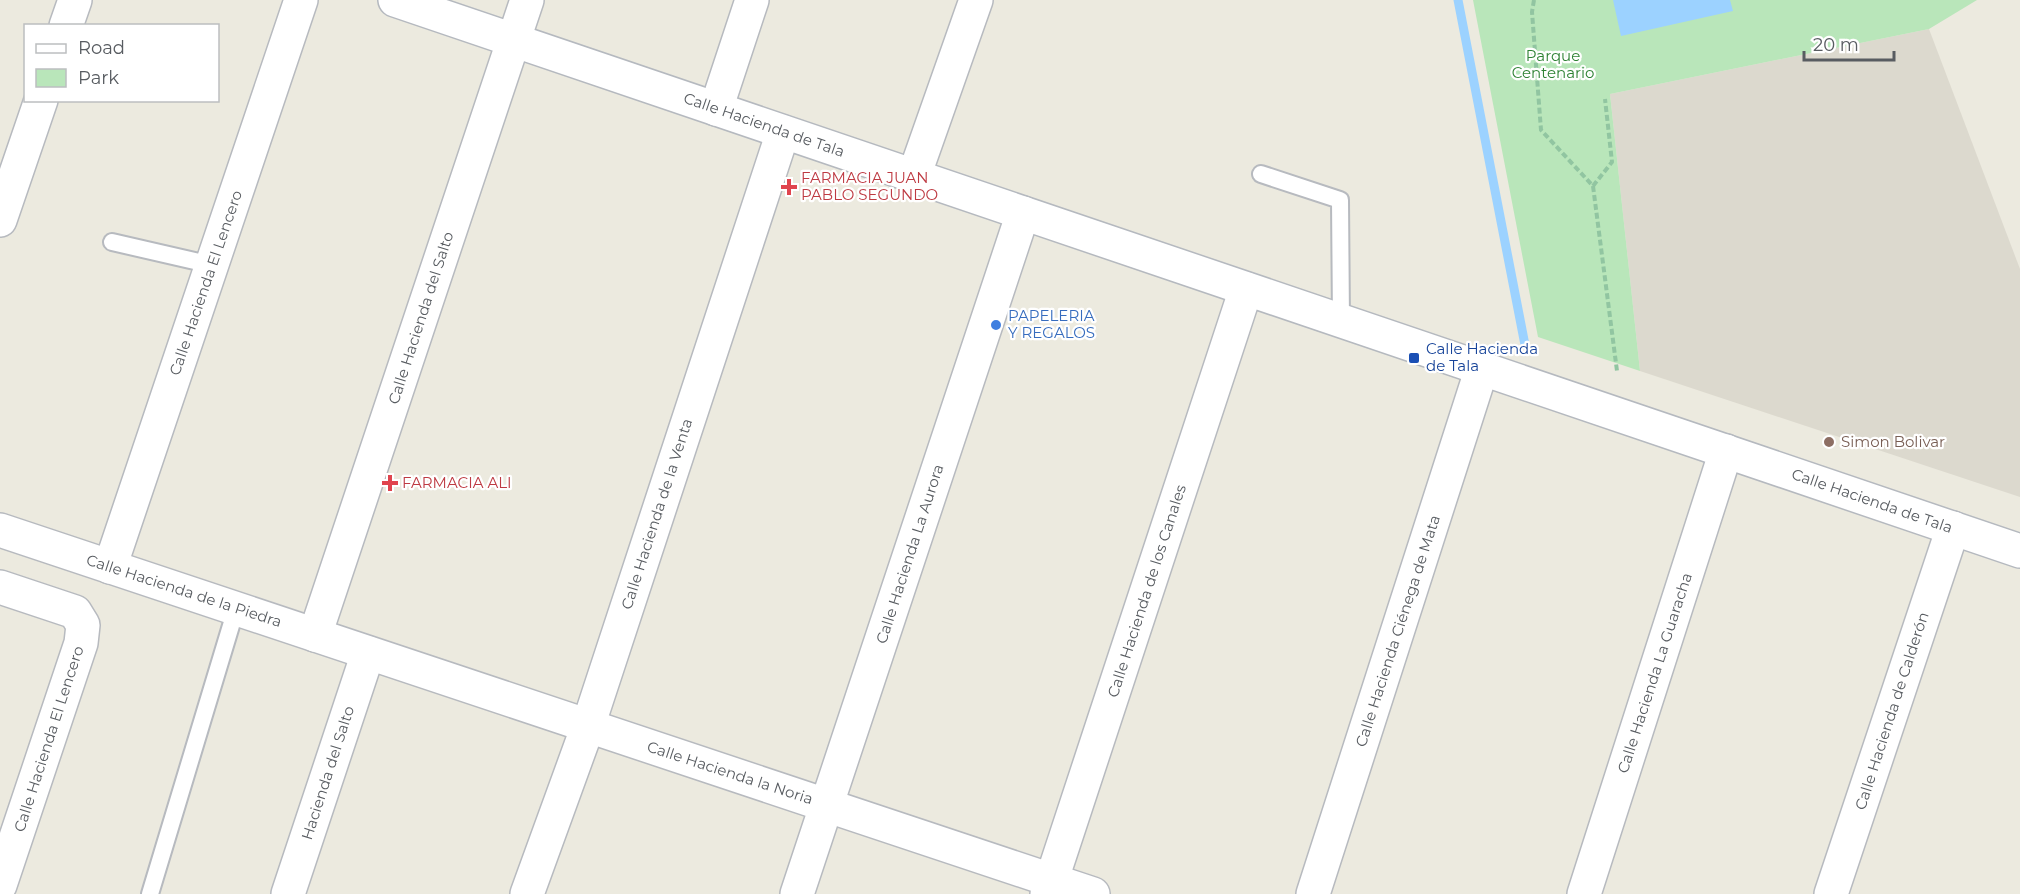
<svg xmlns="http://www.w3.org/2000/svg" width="2020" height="894" font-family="Montserrat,sans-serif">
  <rect width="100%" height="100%" fill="#eceadf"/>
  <path fill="#dcd9ce" d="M 1929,29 L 2020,269 L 2020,497 L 1640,371 L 1610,94 Z"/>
  <path fill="#b9e6ba" d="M 1473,0 L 1977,0 L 1929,29 L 1610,94 L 1640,371 L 1538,337 Z"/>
  <path fill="#9cd2ff" d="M 1613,0 L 1730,0 L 1733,11 L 1621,36 Z"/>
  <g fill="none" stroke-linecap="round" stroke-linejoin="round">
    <path stroke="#9cd2ff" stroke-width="9" d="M 1458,0 L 1525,345"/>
    <defs>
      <g id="lane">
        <path d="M 1261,174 L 1340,200 L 1341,321"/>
        <path d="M 112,242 L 212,265"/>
        <path d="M 150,894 L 236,609"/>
      </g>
      <g id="street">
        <path d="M 66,26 L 75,0"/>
        <path d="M 716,109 L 752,0"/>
        <path d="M 914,176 L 976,0"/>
        <path d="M 0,220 L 41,100"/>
        <path d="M 0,530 L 1093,894"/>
        <path d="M 110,567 L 301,0"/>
        <path d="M 0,587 L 75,612 L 83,625 L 81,643 L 0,885"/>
        <path d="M 315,635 L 527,0"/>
        <path d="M 288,894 L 368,653"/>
        <path d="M 527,894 L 588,726 L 783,132"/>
        <path d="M 797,894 L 1023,213"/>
        <path d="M 1047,894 L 1246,289"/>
        <path d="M 1313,894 L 1482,368"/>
        <path d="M 1584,894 L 1726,451"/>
        <path d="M 1831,894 L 1953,528"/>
      </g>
      <path id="secondary" d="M 395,0 L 2020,551"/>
    </defs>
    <use href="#lane" stroke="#b7babf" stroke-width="20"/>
    <use href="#street" stroke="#b7babf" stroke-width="36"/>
    <use href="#secondary" stroke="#b5b9bf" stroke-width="36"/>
    <g stroke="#91c5a1" stroke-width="4" stroke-dasharray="6 3" stroke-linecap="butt">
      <path d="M 1534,0 L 1532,12 L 1541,130 L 1593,186 L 1617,371"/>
      <path d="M 1593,186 L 1612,162 L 1605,99"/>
    </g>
    <use href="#lane" stroke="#fff" stroke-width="16"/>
    <use href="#street" stroke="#fff" stroke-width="33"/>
    <use href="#secondary" stroke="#fff" stroke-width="33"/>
  </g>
  <g fill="#e0444e" stroke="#fff" stroke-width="2">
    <path d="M786 178h6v6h6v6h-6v6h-6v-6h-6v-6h6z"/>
    <path d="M387 474h6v6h6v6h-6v6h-6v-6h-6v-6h6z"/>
  </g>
  <circle fill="#3f7fe0" stroke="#fff" stroke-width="2" cx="996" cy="325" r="6"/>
  <rect fill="#1a4fb4" stroke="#fff" stroke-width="2" x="1408" y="352" width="12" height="12" rx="3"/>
  <circle fill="#8d6e63" stroke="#fff" stroke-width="2" cx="1829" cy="442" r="6"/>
  <g text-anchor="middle" stroke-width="4.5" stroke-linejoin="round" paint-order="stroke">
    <g font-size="15" fill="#2e8234" stroke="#fff">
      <text x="1553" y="61">Parque<tspan x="1553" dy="17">Centenario</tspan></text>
    </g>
    <g font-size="15" fill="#585c61" stroke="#fff">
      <text transform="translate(764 125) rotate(19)" y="5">Calle Hacienda de Tala</text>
      <text transform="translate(206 283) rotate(-71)" y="5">Calle Hacienda El Lencero</text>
      <text transform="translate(421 318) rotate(-72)" y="5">Calle Hacienda del Salto</text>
      <text transform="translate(1872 501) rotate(19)" y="5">Calle Hacienda de Tala</text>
      <text transform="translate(657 514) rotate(-72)" y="5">Calle Hacienda de la Venta</text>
      <text transform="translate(910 554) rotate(-72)" y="5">Calle Hacienda La Aurora</text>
      <text transform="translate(184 591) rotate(18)" y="5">Calle Hacienda de la Piedra</text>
      <text transform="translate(1147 591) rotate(-72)" y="5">Calle Hacienda de los Canales</text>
      <text transform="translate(1398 631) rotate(-72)" y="5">Calle Hacienda Ciénega de Mata</text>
      <text transform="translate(1655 673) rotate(-72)" y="5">Calle Hacienda La Guaracha</text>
      <text transform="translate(1892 711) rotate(-72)" y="5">Calle Hacienda de Calderón</text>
      <text transform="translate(49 739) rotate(-72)" y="5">Calle Hacienda El Lencero</text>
      <text transform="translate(328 773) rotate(-72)" y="5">Hacienda del Salto</text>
      <text transform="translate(730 773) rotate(18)" y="5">Calle Hacienda la Noria</text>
    </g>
    <g font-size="15" fill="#be3a42" stroke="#fff" text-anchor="start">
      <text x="801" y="183">FARMACIA JUAN<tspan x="801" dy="17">PABLO SEGUNDO</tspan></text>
      <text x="402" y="488">FARMACIA ALI</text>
    </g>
    <g font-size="15" fill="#366cbe" stroke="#fff" text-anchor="start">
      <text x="1008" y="321">PAPELERIA<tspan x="1008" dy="17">Y REGALOS</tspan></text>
    </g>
    <g font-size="15" fill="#164399" stroke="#fff" text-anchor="start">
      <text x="1426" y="354">Calle Hacienda<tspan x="1426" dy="17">de Tala</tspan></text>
    </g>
    <g font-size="15" fill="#785e54" stroke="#fff" text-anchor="start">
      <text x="1841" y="447">Simon Bolivar</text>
    </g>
  </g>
  <rect x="24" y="24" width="195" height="78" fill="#ffffff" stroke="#bcbec0" stroke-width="1.5"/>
  <rect x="36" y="44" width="30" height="9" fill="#ffffff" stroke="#bcbec0" stroke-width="1.5"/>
  <text x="78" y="54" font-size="18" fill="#585c61">Road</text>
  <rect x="36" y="69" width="30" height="18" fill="#b9e6ba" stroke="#bcbec0" stroke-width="1.5"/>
  <text x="78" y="84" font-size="18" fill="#585c61">Park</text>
  <path d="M1804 51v9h90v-9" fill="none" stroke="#585c61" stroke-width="3"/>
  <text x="1813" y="51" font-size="18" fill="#585c61" stroke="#ffffff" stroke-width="4.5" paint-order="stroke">20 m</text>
</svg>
